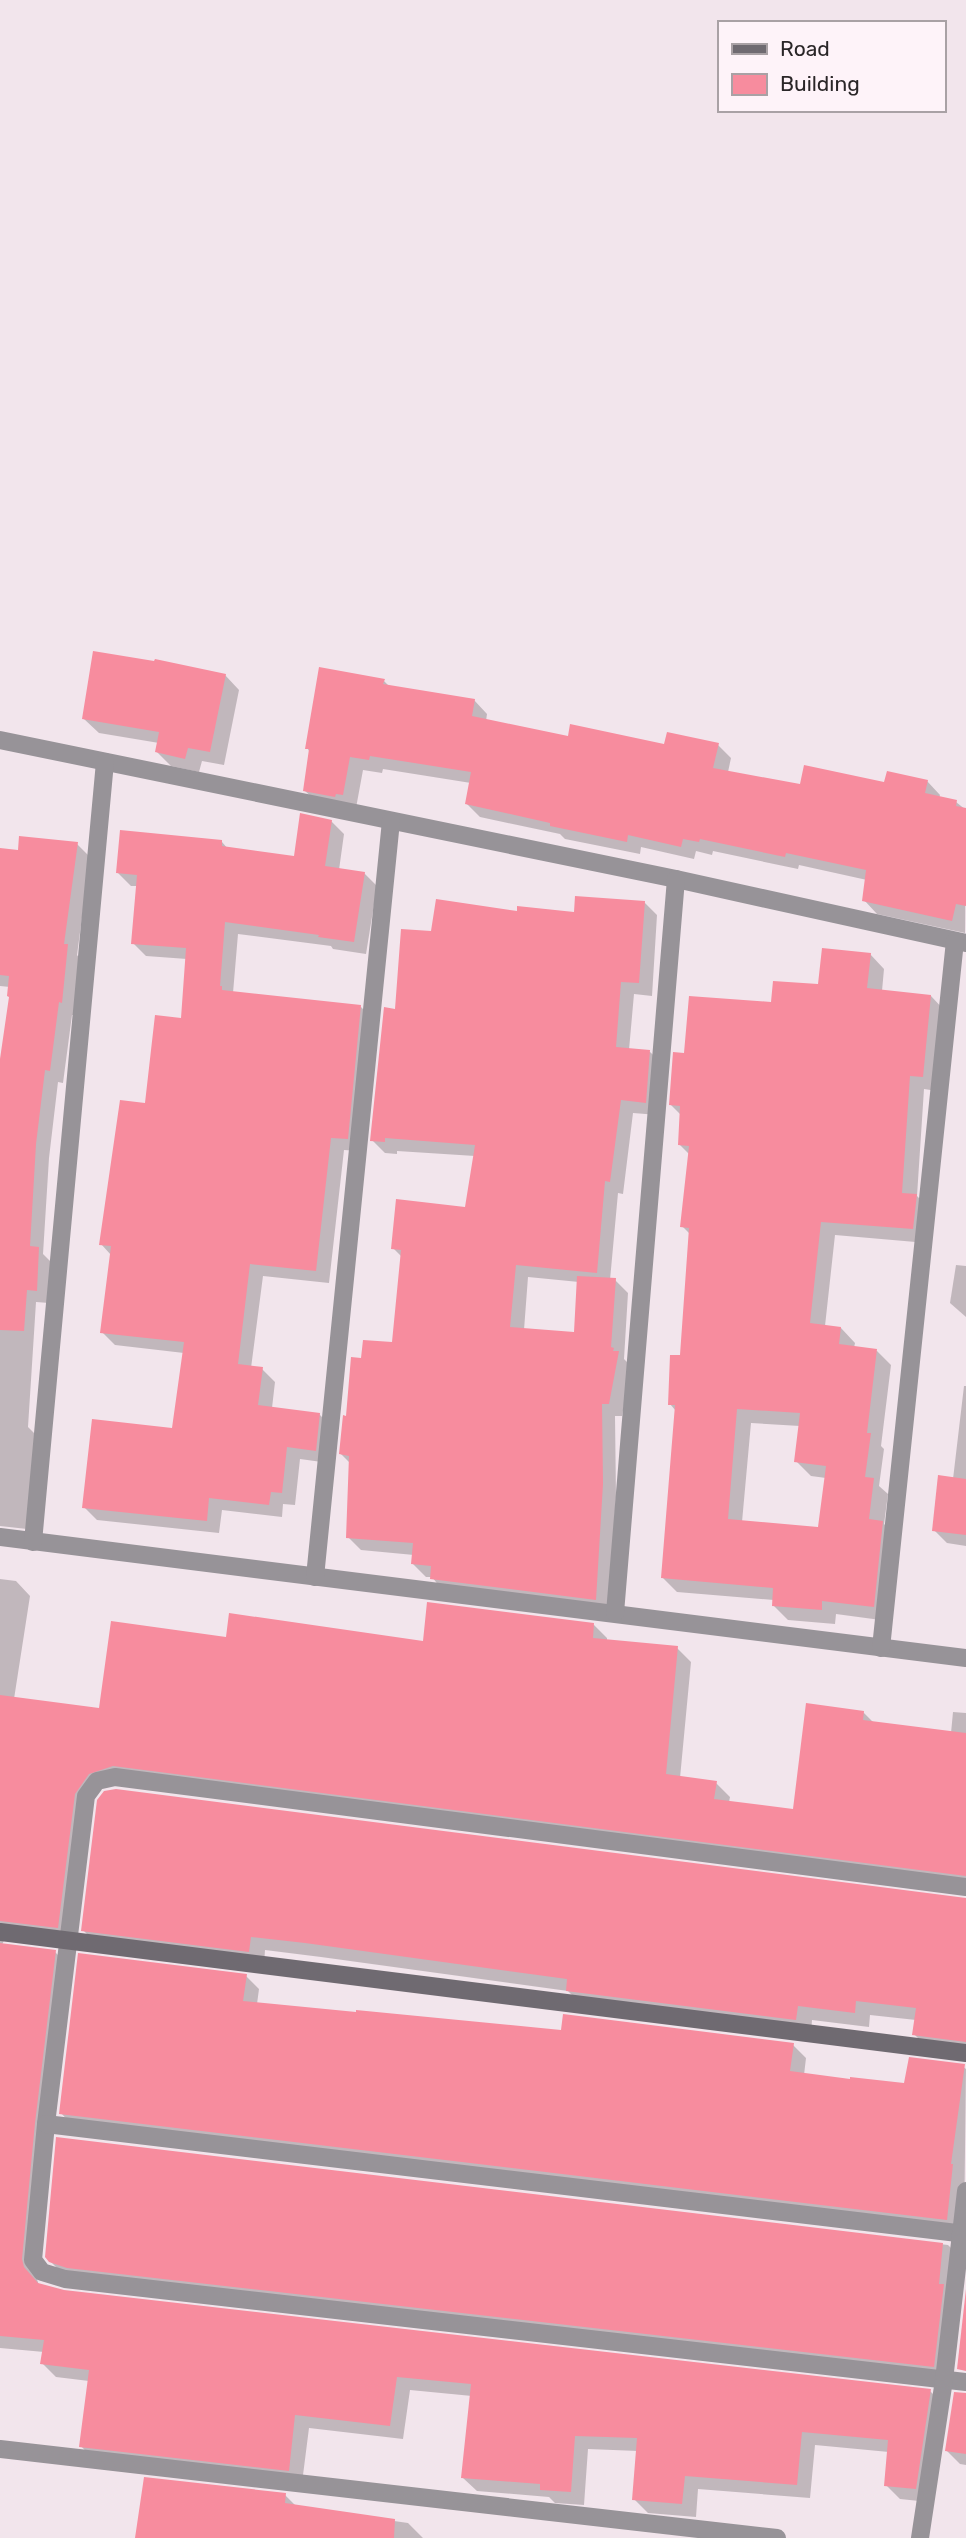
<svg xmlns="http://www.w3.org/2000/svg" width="966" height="2538" font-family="Rubik,sans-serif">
  <rect width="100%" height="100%" fill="#f2e5ec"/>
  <g fill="#0003" fill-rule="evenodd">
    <path d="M 225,675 L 239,690 L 224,765 L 202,761 L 199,772 L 171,766 L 157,752 L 159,743 L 99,733 L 84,719 Z"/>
    <path d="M 384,681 L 390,687 L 474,700 L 487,714 L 486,721 L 569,738 L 666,746 L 718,745 L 731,758 L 728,772 L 801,786 L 927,781 L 940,795 L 939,798 L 956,802 L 966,810 L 965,933 L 877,914 L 864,900 L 867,880 L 799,865 L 798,869 L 713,851 L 712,855 L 696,851 L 694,859 L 641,847 L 640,854 L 565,839 L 560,834 L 480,817 L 467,804 L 471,783 L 383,769 L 382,773 L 363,770 L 356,808 L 318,803 L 304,790 L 310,752 L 307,748 Z"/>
    <path d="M 331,821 L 344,834 L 339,870 L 364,873 L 377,886 L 366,954 L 333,949 L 331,946 L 238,934 L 233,993 L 360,1006 L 373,1019 L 360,1151 L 344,1150 L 329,1283 L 263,1276 L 251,1368 L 262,1369 L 275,1382 L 272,1408 L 319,1414 L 332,1427 L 329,1463 L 300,1459 L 295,1505 L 283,1504 L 282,1517 L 222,1510 L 219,1533 L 97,1520 L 84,1507 L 174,1430 L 184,1353 L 115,1345 L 102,1332 L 111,1255 L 101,1244 L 146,1105 L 182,1020 L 187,959 L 146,956 L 133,943 L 138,886 L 131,886 L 118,873 L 222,842 L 228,849 L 295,858 Z"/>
    <path d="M 77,844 L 90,857 L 77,955 L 80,959 L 75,1015 L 72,1015 L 63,1083 L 58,1082 L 49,1158 L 43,1254 L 51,1262 L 49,1303 L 36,1302 L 28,1427 L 36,1435 L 27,1529 L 0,1526 L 0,1085 L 10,998 L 10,987 L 0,986 L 0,850 L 19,852 Z"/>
    <path d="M 644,902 L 657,915 L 652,996 L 634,994 L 629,1050 L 650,1052 L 663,1064 L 658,1115 L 633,1113 L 623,1194 L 618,1193 L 610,1280 L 615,1280 L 628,1293 L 624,1359 L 631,1366 L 622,1416 L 615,1416 L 616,1497 L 608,1612 L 444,1592 L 432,1577 L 426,1577 L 413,1564 L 414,1555 L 361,1550 L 348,1537 L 351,1464 L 341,1454 L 347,1418 L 363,1359 L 394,1344 L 402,1257 L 393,1248 L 467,1208 L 475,1156 L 397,1151 L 397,1154 L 385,1153 L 372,1140 L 397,1011 L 433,933 L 518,913 L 575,914 ZM 528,1277 L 579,1282 L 575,1334 L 524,1330 Z"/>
    <path d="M 870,954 L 884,969 L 882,991 L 931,996 L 945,1011 L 937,1091 L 924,1089 L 917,1196 L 931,1210 L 927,1243 L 835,1235 L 825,1326 L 841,1328 L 855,1343 L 854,1348 L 877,1351 L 891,1365 L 881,1446 L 884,1449 L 879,1486 L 888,1494 L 884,1524 L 897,1537 L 888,1621 L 836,1614 L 835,1624 L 788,1620 L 773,1605 L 774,1600 L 677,1592 L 663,1578 L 676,1411 L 670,1404 L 682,1357 L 691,1235 L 682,1226 L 689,1154 L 679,1144 L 681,1115 L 670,1104 L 686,1054 L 773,1004 L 820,986 ZM 751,1423 L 800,1426 L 796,1461 L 811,1476 L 826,1478 L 820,1529 L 742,1522 Z"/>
    <path d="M 956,1265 L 966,1266 L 966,1317 L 950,1303 Z"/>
    <path d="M 964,1386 L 966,1386 L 966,1546 L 947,1543 L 934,1530 L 953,1479 Z"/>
    <path d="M 0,1579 L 16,1581 L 30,1596 L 14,1699 L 101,1710 L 228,1639 L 424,1643 L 594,1625 L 607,1638 L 607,1641 L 677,1648 L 691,1662 L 680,1778 L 716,1783 L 730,1797 L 729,1802 L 795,1811 L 863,1712 L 875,1724 L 951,1733 L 953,1712 L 966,1713 L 966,1887 L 128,1779 L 102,1787 L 88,1808 L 72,1941 L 5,1938 L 2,1945 L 55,1952 L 69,1966 L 35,2274 L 39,2285 L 63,2292 L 930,2391 L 944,2405 L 929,2502 L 900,2499 L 886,2485 L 889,2452 L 815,2445 L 810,2498 L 698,2489 L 696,2517 L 648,2513 L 634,2499 L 638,2451 L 588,2449 L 584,2505 L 555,2503 L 549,2497 L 477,2491 L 463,2478 L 472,2396 L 410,2390 L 403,2439 L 309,2428 L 302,2483 L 94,2460 L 81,2446 L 89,2381 L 56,2377 L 42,2363 L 44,2352 L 0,2348 Z"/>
    <path d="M 966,1900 L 966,2053 L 929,2049 L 914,2034 L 916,2020 L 870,2015 L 869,2027 L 812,2020 L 811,2034 L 582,2005 L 568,1991 L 321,1957 L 265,1950 L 264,1965 L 98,1945 L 83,1930 Z"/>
    <path d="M 246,1976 L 259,1989 L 257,2004 L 563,2032 L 793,2045 L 806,2058 L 804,2075 L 906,2085 L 962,2066 L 966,2069 L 964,2233 L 74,2127 L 61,2113 Z"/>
    <path d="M 58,2139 L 948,2245 L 962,2259 L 948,2380 L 65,2276 L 50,2261 Z"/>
    <path d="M 966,2394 L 966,2465 L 960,2464 L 947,2451 Z"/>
    <path d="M 285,2495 L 297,2507 L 408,2523 L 423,2538 L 137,2538 Z"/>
  </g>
  <g fill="#f78c9e" fill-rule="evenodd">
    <path d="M 93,651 L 154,661 L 155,659 L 226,674 L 210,752 L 188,748 L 185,759 L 155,752 L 159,732 L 82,719 Z"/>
    <path d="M 319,667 L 385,679 L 383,684 L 475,699 L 472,716 L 568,736 L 570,724 L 664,744 L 667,732 L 719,743 L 713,768 L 800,784 L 804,765 L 884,782 L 887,771 L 928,780 L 925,793 L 957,800 L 956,806 L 966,808 L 966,906 L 956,904 L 952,921 L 862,901 L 866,870 L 786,853 L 785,857 L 700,839 L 699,842 L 683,839 L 681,847 L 628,835 L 627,842 L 550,826 L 550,823 L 465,804 L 471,772 L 370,756 L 369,760 L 350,757 L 343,795 L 336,794 L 335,797 L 303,791 L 309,749 L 305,749 Z"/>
    <path d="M 300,813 L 332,820 L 325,866 L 365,872 L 354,942 L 318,937 L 319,935 L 225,922 L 220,986 L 222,986 L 222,990 L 361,1005 L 348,1139 L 331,1138 L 316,1271 L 250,1264 L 238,1364 L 263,1367 L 258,1405 L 320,1413 L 316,1451 L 287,1447 L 282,1493 L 271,1492 L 269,1505 L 209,1498 L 207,1521 L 82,1508 L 92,1419 L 172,1428 L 184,1342 L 100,1333 L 111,1246 L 99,1245 L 120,1100 L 145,1103 L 155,1015 L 181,1018 L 186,948 L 131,944 L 137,875 L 116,873 L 120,830 L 222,840 L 222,846 L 294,856 Z"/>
    <path d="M 19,836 L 78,842 L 64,944 L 68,944 L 62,1003 L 59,1002 L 50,1071 L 45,1070 L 36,1144 L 30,1246 L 39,1247 L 37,1291 L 27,1290 L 24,1331 L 0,1330 L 0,1059 L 9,997 L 7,996 L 9,976 L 0,975 L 0,848 L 18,850 Z"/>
    <path d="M 575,896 L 645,901 L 639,983 L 621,982 L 616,1047 L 650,1050 L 646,1103 L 621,1100 L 610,1182 L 605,1181 L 597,1273 L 516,1265 L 510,1327 L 574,1332 L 577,1276 L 616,1278 L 611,1347 L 614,1348 L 613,1351 L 619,1351 L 609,1404 L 602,1404 L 603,1484 L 596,1600 L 430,1579 L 431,1566 L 411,1564 L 413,1543 L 346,1538 L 349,1456 L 339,1454 L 343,1415 L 346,1416 L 351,1357 L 361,1358 L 363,1340 L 392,1342 L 401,1250 L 391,1249 L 396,1199 L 465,1207 L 475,1145 L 385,1138 L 385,1142 L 370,1141 L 384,1007 L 395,1009 L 401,929 L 431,931 L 436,899 L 517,911 L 517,906 L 574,912 Z"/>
    <path d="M 822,948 L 871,953 L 867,988 L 931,995 L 923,1077 L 910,1076 L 902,1193 L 917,1194 L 913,1229 L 821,1222 L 810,1323 L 841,1327 L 839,1344 L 877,1349 L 867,1433 L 871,1433 L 865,1477 L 874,1478 L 869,1519 L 883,1521 L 874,1607 L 822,1601 L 822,1610 L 772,1606 L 773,1588 L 661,1578 L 675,1405 L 668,1405 L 670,1355 L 680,1355 L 689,1228 L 680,1227 L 689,1146 L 678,1145 L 680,1106 L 669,1105 L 673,1052 L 684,1053 L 689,996 L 771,1002 L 773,981 L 818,984 ZM 737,1409 L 800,1413 L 794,1462 L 826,1466 L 818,1527 L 728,1519 Z"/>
    <path d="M 938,1475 L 966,1479 L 966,1535 L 932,1531 Z"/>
    <path d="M 427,1602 L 594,1623 L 593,1638 L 678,1646 L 666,1774 L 717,1781 L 714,1799 L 793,1809 L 806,1703 L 864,1711 L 863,1720 L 966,1733 L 966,1876 L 113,1766 L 89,1774 L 75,1794 L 58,1928 L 0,1921 L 0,1695 L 99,1708 L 111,1621 L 226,1637 L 229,1613 L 423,1641 Z"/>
    <path d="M 116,1789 L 966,1898 L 966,2042 L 912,2035 L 916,2008 L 856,2001 L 855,2013 L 798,2006 L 796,2020 L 566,1991 L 567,1979 L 305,1943 L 251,1937 L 249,1952 L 81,1931 L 97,1800 L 104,1791 Z"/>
    <path d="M 0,1943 L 56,1950 L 35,2123 L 22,2259 L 24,2267 L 38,2283 L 64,2290 L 931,2389 L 916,2489 L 884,2486 L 888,2440 L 802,2432 L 797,2485 L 685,2476 L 682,2504 L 632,2500 L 637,2438 L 575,2436 L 571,2492 L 540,2490 L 540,2484 L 461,2478 L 471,2384 L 397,2377 L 390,2426 L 295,2415 L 289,2471 L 79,2447 L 89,2370 L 40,2364 L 44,2340 L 0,2336 Z"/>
    <path d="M 78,1953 L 247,1974 L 243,2001 L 356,2012 L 356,2010 L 561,2030 L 563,2014 L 794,2043 L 790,2071 L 850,2079 L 850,2077 L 904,2083 L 909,2057 L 965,2064 L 951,2164 L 953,2164 L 947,2220 L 59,2114 Z"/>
    <path d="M 56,2137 L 943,2243 L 939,2284 L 944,2284 L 934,2367 L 67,2268 L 49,2262 L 45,2257 Z"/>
    <path d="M 966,2289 L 966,2371 L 957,2369 Z"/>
    <path d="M 954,2392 L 966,2393 L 966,2454 L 945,2451 Z"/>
    <path d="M 144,2477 L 286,2493 L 285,2503 L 395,2519 L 394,2538 L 135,2538 Z"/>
  </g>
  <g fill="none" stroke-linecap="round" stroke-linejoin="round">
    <g stroke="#979398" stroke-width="18">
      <path d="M 0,740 L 676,879 L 966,943"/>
      <path d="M 0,1537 L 966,1658"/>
      <path d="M 33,1542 L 105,762"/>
      <path d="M 315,1577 L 391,821"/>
      <path d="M 615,1613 L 676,879"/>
      <path d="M 881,1648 L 955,941"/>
      <path d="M 966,1887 L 115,1777 L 97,1781 L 86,1796 L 46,2124 L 33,2260 L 42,2272 L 65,2279 L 966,2382"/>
      <path d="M 46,2124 L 966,2234"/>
      <path d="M 0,2449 L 777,2538"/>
      <path d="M 920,2538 L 944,2380 L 966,2191"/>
    </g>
    <path stroke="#6f6a71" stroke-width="18" d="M 0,1932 L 966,2053"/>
  </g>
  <rect x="718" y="21" width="228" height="91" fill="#fef3f9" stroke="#a9a1a5" stroke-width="2"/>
  <rect x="732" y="44" width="35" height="10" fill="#6f6a71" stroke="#a9a1a5" stroke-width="2"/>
  <text x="780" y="56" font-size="21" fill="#2a2628">Road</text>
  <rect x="732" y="74" width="35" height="21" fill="#f78c9e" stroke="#a9a1a5" stroke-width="2"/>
  <text x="780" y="91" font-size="21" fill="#2a2628">Building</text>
</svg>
